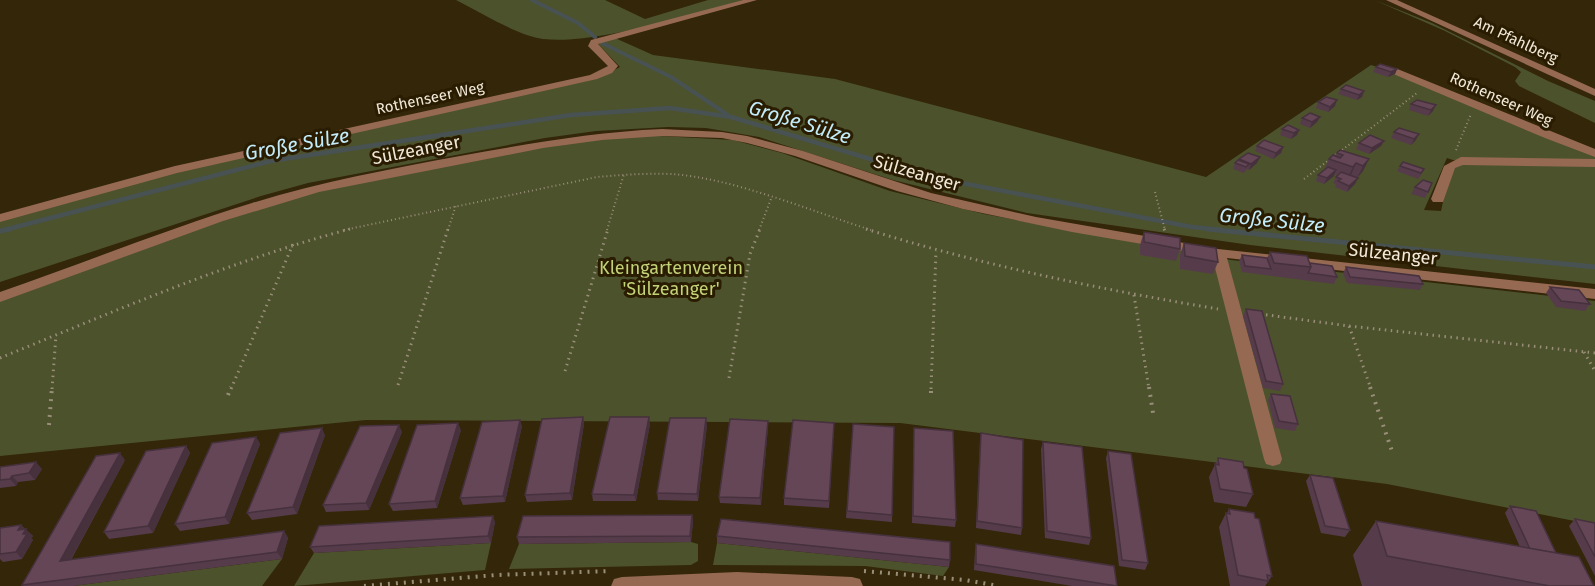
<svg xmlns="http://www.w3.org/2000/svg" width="1595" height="586" font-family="'Fira Sans',sans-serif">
  <rect width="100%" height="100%" fill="#332609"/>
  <g fill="#4c522c">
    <path d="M 456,0 L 605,0 L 645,19 L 708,0 L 744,0 C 694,13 577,52 530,36 C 505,28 480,12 456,0 Z"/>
    <path d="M 1374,0 L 1432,23 L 1548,81 L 1595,101 L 1595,123 L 1519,86 L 1515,81 L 1521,72 L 1515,67 L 1445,31 Z"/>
    <path d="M 615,38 L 653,55 L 835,79 L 1206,177 L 1371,65 L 1410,77 L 1595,155 L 1595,160 L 1453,160 L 1447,158 L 1424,210 L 1441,211 L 1450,169 L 1467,162 L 1595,165 L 1595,284 L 1250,245 L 1027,213 L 893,180 L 759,137 L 706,128 L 668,127 L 596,131 L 545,138 L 308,183 L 261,196 L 0,282 L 0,221 L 169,174 L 605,75 L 620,67 L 598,44 Z"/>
    <path d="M 642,135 L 733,140 L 782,153 L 890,191 L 984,214 L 1231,260 L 1595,301 L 1595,525 L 1387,484 L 900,423 L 366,420 L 0,456 L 0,301 L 248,211 L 307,193 L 552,145 Z"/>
    <path d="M 691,542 L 698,544 L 698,561 L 691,565 L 509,569 L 519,544 Z"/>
    <path d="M 491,543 L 485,570 L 294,586 L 314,553 Z"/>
    <path d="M 717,543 L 949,567 L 943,576 L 865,566 L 713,565 Z"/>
    <path d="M 282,559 L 262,586 L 73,586 Z"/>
  </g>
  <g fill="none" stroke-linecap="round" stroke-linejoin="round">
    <g stroke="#485252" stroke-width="4">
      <path d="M 532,0 L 578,23 L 595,37"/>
      <path d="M 602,43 L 671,77 L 710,103"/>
    </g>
    <g stroke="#485252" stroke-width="4.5">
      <path d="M 707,101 L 728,115"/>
      <path d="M 4,230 L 271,161 L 571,115 L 670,108 L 731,117 L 930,177 L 1192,227 L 1223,230"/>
    </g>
    <g stroke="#485252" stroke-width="5">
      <path d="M 1207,229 L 1595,267"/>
      <path d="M 0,231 L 10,229"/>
    </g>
    <g stroke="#998e78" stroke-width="2" stroke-dasharray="1 3" stroke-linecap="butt">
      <path d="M 1456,150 L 1471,114"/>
      <path d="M 1304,179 L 1417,93"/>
      <path d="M 1155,192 L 1165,230"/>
      <path d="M 344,230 L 597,177 C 621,175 646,173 671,174 C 733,178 811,211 871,230"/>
      <path d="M 448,230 L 456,205"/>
      <path d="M 607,230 L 624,174"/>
      <path d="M 759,230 L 771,199"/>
    </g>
    <g stroke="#998e78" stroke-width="3" stroke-dasharray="1.5 4.5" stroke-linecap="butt">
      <path d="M 866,229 C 981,265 1099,289 1218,309"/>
      <path d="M 1164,229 L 1165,231"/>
      <path d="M 1134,295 L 1149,389"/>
      <path d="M 1260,314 L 1349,326 L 1371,389"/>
      <path d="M 1349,326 L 1595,353"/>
      <path d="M 1584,352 L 1595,371"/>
      <path d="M 0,358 C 115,311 230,261 350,229"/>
      <path d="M 565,371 L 608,229"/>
      <path d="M 729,378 L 750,254 L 760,229"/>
      <path d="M 398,385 L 448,229"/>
      <path d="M 52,389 L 56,335"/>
      <path d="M 231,389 L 293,244"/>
      <path d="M 931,389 L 936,251"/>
    </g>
    <g stroke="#998e78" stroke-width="4" stroke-dasharray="2 6" stroke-linecap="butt">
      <path d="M 1149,387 L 1153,413"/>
      <path d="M 1370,387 L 1393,454"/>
      <path d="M 931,393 L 931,387"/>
      <path d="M 228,395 L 231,387"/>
      <path d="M 49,425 L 52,387"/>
      <path d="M 864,571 L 965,580 L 999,586"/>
      <path d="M 364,586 L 496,575 L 611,571"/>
    </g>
    <g fill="#966953" fill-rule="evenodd">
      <path d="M 743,0 L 757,0 L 598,44 L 618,66 L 612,73 L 597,79 L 177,173 L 0,222 L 0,214 L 175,166 L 590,75 L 608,66 L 588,46 L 591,40 Z"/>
      <path d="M 1386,0 L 1397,0 L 1595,89 L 1595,96 Z"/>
      <path d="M 1395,68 L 1595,149 L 1595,157 L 1545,138 L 1391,73 L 1390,71 Z"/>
      <path d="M 662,129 L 722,132 L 747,136 L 803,151 L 931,193 L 1036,217 L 1145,236 L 1218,249 L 1595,289 L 1595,299 L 1227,258 L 1282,459 L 1280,464 L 1273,466 L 1266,464 L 1264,459 L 1212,256 L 1072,232 L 963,209 L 897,191 L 795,156 L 747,143 L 722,138 L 662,136 L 602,140 L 543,148 L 319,192 L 223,221 L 0,302 L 0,292 C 84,263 167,229 252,203 C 320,182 390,169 460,156 C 527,144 593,132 662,129 Z"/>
      <path d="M 1461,157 L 1595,159 L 1595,167 L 1463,165 L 1455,168 L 1443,202 L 1433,202 L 1431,199 L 1444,166 Z"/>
      <path d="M 737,572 L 852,577 L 860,579 L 863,586 L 611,586 L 614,579 L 622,577 Z"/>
    </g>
  </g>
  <g fill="#563c4b">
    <path d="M 1376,67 L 1397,69 L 1395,74 L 1388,77 L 1373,72 Z"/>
    <path d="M 1346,85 L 1364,91 L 1362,97 L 1357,100 L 1338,94 L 1341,89 Z"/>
    <path d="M 1318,102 L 1335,106 L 1328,112 L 1316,108 Z"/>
    <path d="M 1411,104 L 1433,111 L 1428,116 L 1409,110 Z"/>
    <path d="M 1320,117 L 1317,122 L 1310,128 L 1300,124 L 1302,118 Z"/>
    <path d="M 1399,128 L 1416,140 L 1411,145 L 1391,138 L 1394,132 Z"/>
    <path d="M 1282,129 L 1299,130 L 1297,135 L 1291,139 L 1280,135 Z"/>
    <path d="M 1384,141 L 1381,146 L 1369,154 L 1356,149 L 1359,143 Z"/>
    <path d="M 1257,146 L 1283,147 L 1281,153 L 1273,159 L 1255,151 Z"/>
    <path d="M 1337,153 L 1369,159 L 1363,171 L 1357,178 L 1355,184 L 1347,192 L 1335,187 L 1336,184 L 1333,183 L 1337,175 L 1334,174 L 1334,176 L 1324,184 L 1316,181 L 1318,175 L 1324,170 L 1329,159 L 1335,156 Z"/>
    <path d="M 1260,157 L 1257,163 L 1249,170 L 1247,169 L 1244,173 L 1233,169 L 1235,163 L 1239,159 Z"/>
    <path d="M 1400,166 L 1424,169 L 1421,175 L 1418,179 L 1397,171 Z"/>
    <path d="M 1415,187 L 1428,192 L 1425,198 L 1411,194 Z"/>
    <path d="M 1144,232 L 1180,249 L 1176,261 L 1140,255 L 1140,245 Z"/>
    <path d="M 1184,243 L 1218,262 L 1213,274 L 1180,269 L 1180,255 Z"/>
    <path d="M 1270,252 L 1310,263 L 1337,277 L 1334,284 L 1242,272 L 1239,261 L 1242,255 L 1267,258 Z"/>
    <path d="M 1346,267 L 1423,284 L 1420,290 L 1347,283 L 1343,273 Z"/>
    <path d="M 1550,287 L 1590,304 L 1585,311 L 1556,307 L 1546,293 Z"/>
    <path d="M 1246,309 L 1283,384 L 1280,391 L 1263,388 L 1243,316 Z"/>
    <path d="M 1271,394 L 1298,424 L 1295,431 L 1275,428 L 1268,400 Z"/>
    <path d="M 583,417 L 584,424 L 572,500 L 527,502 L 525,495 Z"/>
    <path d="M 834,423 L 829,508 L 784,505 L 784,498 Z"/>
    <path d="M 650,424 L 636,501 L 593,501 L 592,494 Z"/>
    <path d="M 853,424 L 892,515 L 892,522 L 846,518 Z"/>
    <path d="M 707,425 L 698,501 L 658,500 L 657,493 Z"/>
    <path d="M 522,426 L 505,502 L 463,505 L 460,498 Z"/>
    <path d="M 768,427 L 761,505 L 720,503 L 719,497 Z"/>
    <path d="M 914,428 L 956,520 L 955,527 L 912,523 Z"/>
    <path d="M 461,430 L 437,508 L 393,511 L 389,504 Z"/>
    <path d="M 402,432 L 369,510 L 326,512 L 323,505 Z"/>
    <path d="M 981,433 L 1022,528 L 1021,535 L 976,528 L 980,440 Z"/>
    <path d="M 325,435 L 297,514 L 252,520 L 247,513 Z"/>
    <path d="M 256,437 L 260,444 L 229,524 L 180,531 L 175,524 Z"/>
    <path d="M 1043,442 L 1091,538 L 1089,545 L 1045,538 L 1041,449 Z"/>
    <path d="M 186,446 L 190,453 L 153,533 L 109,539 L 104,532 Z"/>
    <path d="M 1108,451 L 1148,563 L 1145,570 L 1119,566 L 1106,458 Z"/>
    <path d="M 1218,458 L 1244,468 L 1253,494 L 1246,507 L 1214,502 L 1209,477 Z"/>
    <path d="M 125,460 L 71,560 L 284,531 L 288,538 L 282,559 L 73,586 L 23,586 L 22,585 Z"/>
    <path d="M 0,467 L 42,469 L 35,480 L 18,482 L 16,486 L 0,488 Z"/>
    <path d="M 1310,475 L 1350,530 L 1345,537 L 1321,533 L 1306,481 Z"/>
    <path d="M 1510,506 L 1556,553 L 1594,586 L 1362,586 L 1353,555 L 1376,521 L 1520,547 L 1505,513 Z"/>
    <path d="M 1229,509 L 1272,576 L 1265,586 L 1230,586 L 1219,527 L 1226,513 L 1227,513 Z"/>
    <path d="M 692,515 L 693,522 L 691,542 L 519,544 L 517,537 Z"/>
    <path d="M 1575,519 L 1595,523 L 1595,576 L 1569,526 Z"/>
    <path d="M 495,522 L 491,543 L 314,553 L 310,547 Z"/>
    <path d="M 21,525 L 33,536 L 31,538 L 33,540 L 22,559 L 3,562 L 0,559 L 0,528 Z"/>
    <path d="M 717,536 L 950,560 L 949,567 L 717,543 Z"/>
    <path d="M 976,544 L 1116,586 L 1072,586 L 974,570 L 975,551 Z"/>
  </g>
  <g fill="#46313d">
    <path d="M 1397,69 L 1395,74 L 1388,77 L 1391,72 Z"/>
    <path d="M 1364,91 L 1362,97 L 1357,100 L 1359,95 Z"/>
    <path d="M 1337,100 L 1335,106 L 1328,112 L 1330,107 Z"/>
    <path d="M 1436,105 L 1433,111 L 1428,116 L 1431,110 Z"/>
    <path d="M 1320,117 L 1317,122 L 1310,128 L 1312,122 Z"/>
    <path d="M 1299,130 L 1297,135 L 1291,139 L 1294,133 Z"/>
    <path d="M 1419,134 L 1416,140 L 1411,145 L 1414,139 Z"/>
    <path d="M 1384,141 L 1381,146 L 1369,154 L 1372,148 Z"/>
    <path d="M 1283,147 L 1281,153 L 1273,159 L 1276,153 Z"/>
    <path d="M 1260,157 L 1257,163 L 1249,170 L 1251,164 Z"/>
    <path d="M 1369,159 L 1363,171 L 1357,178 L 1363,166 Z"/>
    <path d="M 1356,163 L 1351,175 L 1347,179 L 1353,167 Z"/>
    <path d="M 1336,170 L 1334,176 L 1324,184 L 1327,178 Z"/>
    <path d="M 1358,178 L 1355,184 L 1347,192 L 1349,186 Z"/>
    <path d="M 583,417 L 584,424 L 572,500 L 570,493 Z"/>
    <path d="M 649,417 L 650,424 L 636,501 L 634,495 Z"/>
    <path d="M 706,418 L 707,425 L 698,501 L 697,494 Z"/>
    <path d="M 520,420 L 522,426 L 505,502 L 503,496 Z"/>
    <path d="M 768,421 L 768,427 L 761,505 L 760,498 Z"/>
    <path d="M 458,423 L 461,430 L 437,508 L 435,501 Z"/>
    <path d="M 399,425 L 402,432 L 369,510 L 366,503 Z"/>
    <path d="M 322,428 L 325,435 L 297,514 L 293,507 Z"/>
    <path d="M 256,437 L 260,444 L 229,524 L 225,517 Z"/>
    <path d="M 186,446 L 190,453 L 153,533 L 148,526 Z"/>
    <path d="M 120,453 L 125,460 L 66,568 L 60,561 Z"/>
    <path d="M 36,462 L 42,469 L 35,480 L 29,473 Z"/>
    <path d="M 12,476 L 18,482 L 16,486 L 10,479 Z"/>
    <path d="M 692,515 L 693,522 L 691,542 L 690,536 Z"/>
    <path d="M 493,516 L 495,522 L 491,543 L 488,536 Z"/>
    <path d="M 21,525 L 33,536 L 31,538 L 33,540 L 22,559 L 16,552 L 18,530 Z"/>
    <path d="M 284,531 L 288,538 L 282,559 L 277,552 Z"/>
  </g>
  <g fill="#644657" stroke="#46313d" stroke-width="1.5">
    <path d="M 1380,64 L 1397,69 L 1391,72 L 1376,67 Z"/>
    <path d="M 1346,85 L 1364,91 L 1359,95 L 1341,89 Z"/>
    <path d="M 1326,97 L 1337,100 L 1330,107 L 1318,102 Z"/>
    <path d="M 1417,100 L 1436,105 L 1431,110 L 1411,104 Z"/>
    <path d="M 1310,113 L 1320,117 L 1312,122 L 1302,118 Z"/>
    <path d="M 1288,125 L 1299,130 L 1294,133 L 1282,129 Z"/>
    <path d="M 1399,128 L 1419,134 L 1414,139 L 1394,132 Z"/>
    <path d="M 1370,135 L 1384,141 L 1372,148 L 1359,143 Z"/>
    <path d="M 1264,140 L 1283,147 L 1276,153 L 1257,146 Z"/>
    <path d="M 1340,150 L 1369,159 L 1363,166 L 1356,163 L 1353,167 L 1329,159 L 1333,155 L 1340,158 L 1343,155 L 1337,153 Z"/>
    <path d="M 1248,153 L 1260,157 L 1251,164 L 1239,159 Z"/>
    <path d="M 1238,160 L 1249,164 L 1246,167 L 1235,163 Z"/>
    <path d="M 1403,162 L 1424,169 L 1421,173 L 1400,166 Z"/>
    <path d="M 1328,167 L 1336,170 L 1327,178 L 1318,175 Z"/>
    <path d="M 1341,172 L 1358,178 L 1349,186 L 1338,181 L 1341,179 L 1336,177 Z"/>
    <path d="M 1423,180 L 1432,183 L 1428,192 L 1415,187 Z"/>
    <path d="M 1144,232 L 1180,238 L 1180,249 L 1144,242 Z"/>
    <path d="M 1184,243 L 1216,248 L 1218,262 L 1185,256 Z"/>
    <path d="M 1270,252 L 1307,256 L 1311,267 L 1274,263 Z"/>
    <path d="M 1242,255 L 1267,258 L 1271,269 L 1245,266 Z"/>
    <path d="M 1310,263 L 1332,266 L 1337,277 L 1308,273 L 1311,267 Z"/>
    <path d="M 1346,267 L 1419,276 L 1423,284 L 1350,277 Z"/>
    <path d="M 1550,287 L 1579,290 L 1590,304 L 1561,301 Z"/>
    <path d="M 1246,309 L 1262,311 L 1283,384 L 1266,381 Z"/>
    <path d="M 1271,394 L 1290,396 L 1298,424 L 1279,421 Z"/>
    <path d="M 583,417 L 570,493 L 525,495 L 542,419 Z"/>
    <path d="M 610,417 L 649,417 L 634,495 L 592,494 Z"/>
    <path d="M 670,418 L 706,418 L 697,494 L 657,493 Z"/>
    <path d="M 730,419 L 768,421 L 760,498 L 719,497 Z"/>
    <path d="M 520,420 L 503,496 L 460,498 L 482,422 Z"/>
    <path d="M 793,420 L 834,423 L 829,501 L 784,498 Z"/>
    <path d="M 458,423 L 435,501 L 389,504 L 417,425 Z"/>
    <path d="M 853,424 L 894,427 L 892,515 L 847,511 Z"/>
    <path d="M 399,425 L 366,503 L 323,505 L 360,426 Z"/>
    <path d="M 322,428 L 293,507 L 247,513 L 280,433 Z"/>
    <path d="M 914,428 L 953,431 L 956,520 L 913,516 Z"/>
    <path d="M 981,433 L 1023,440 L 1022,528 L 977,521 Z"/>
    <path d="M 256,437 L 225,517 L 175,524 L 212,443 Z"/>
    <path d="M 1043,442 L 1082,447 L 1091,538 L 1047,531 Z"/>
    <path d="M 186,446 L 148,526 L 104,532 L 146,451 Z"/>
    <path d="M 1108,451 L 1131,454 L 1148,563 L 1122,560 Z"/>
    <path d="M 120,453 L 60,561 L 284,531 L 277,552 L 22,585 L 96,456 Z"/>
    <path d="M 1218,458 L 1243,462 L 1244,468 L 1247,469 L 1253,494 L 1220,489 L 1215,464 L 1219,465 Z"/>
    <path d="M 36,462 L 29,473 L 12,476 L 10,479 L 0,480 L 0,467 Z"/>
    <path d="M 1310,475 L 1333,478 L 1350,530 L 1325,526 Z"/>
    <path d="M 1510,506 L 1536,511 L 1556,553 L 1530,549 Z"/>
    <path d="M 1229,509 L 1254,513 L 1255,518 L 1259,519 L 1272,576 L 1267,575 L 1268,581 L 1238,575 L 1226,513 L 1230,514 Z"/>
    <path d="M 692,515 L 690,536 L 517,537 L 523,516 Z"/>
    <path d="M 493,516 L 488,536 L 310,547 L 319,526 Z"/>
    <path d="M 721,519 L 950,542 L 950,560 L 717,536 Z"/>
    <path d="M 1575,519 L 1595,523 L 1595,557 Z"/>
    <path d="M 1376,521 L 1579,557 L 1594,586 L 1550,586 L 1387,556 Z"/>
    <path d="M 21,525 L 18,530 L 26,529 L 23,534 L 27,534 L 16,552 L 0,554 L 0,528 Z"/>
    <path d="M 976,544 L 1114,566 L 1117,586 L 976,564 Z"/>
  </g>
  <g text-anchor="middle" stroke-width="6" stroke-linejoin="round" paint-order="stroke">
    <g font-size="15" fill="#f1e8d8" stroke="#291c01">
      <text transform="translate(1516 40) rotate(25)" y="5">Am Pfahlberg</text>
      <text transform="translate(430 98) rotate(-12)" y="5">Rothenseer Weg</text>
      <text transform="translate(1501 99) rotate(24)" y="5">Rothenseer Weg</text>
    </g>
    <g font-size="18" fill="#f1e8d8" stroke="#291c01">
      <text transform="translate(416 150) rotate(-11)" y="6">Sülzeanger</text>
      <text transform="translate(917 173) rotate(16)" y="6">Sülzeanger</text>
      <text transform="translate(1393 254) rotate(6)" y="6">Sülzeanger</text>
    </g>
    <g font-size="18" fill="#c2d276" stroke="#291c01">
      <text x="671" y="274">Kleingartenverein<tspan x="671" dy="21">'Sülzeanger'</tspan></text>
    </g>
    <g font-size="20" font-style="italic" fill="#c2ecfa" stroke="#291c01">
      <text transform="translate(800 122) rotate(17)" y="7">Große Sülze</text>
      <text transform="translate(297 144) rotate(-10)" y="7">Große Sülze</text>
      <text transform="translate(1272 220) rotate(6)" y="7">Große Sülze</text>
    </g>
  </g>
</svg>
